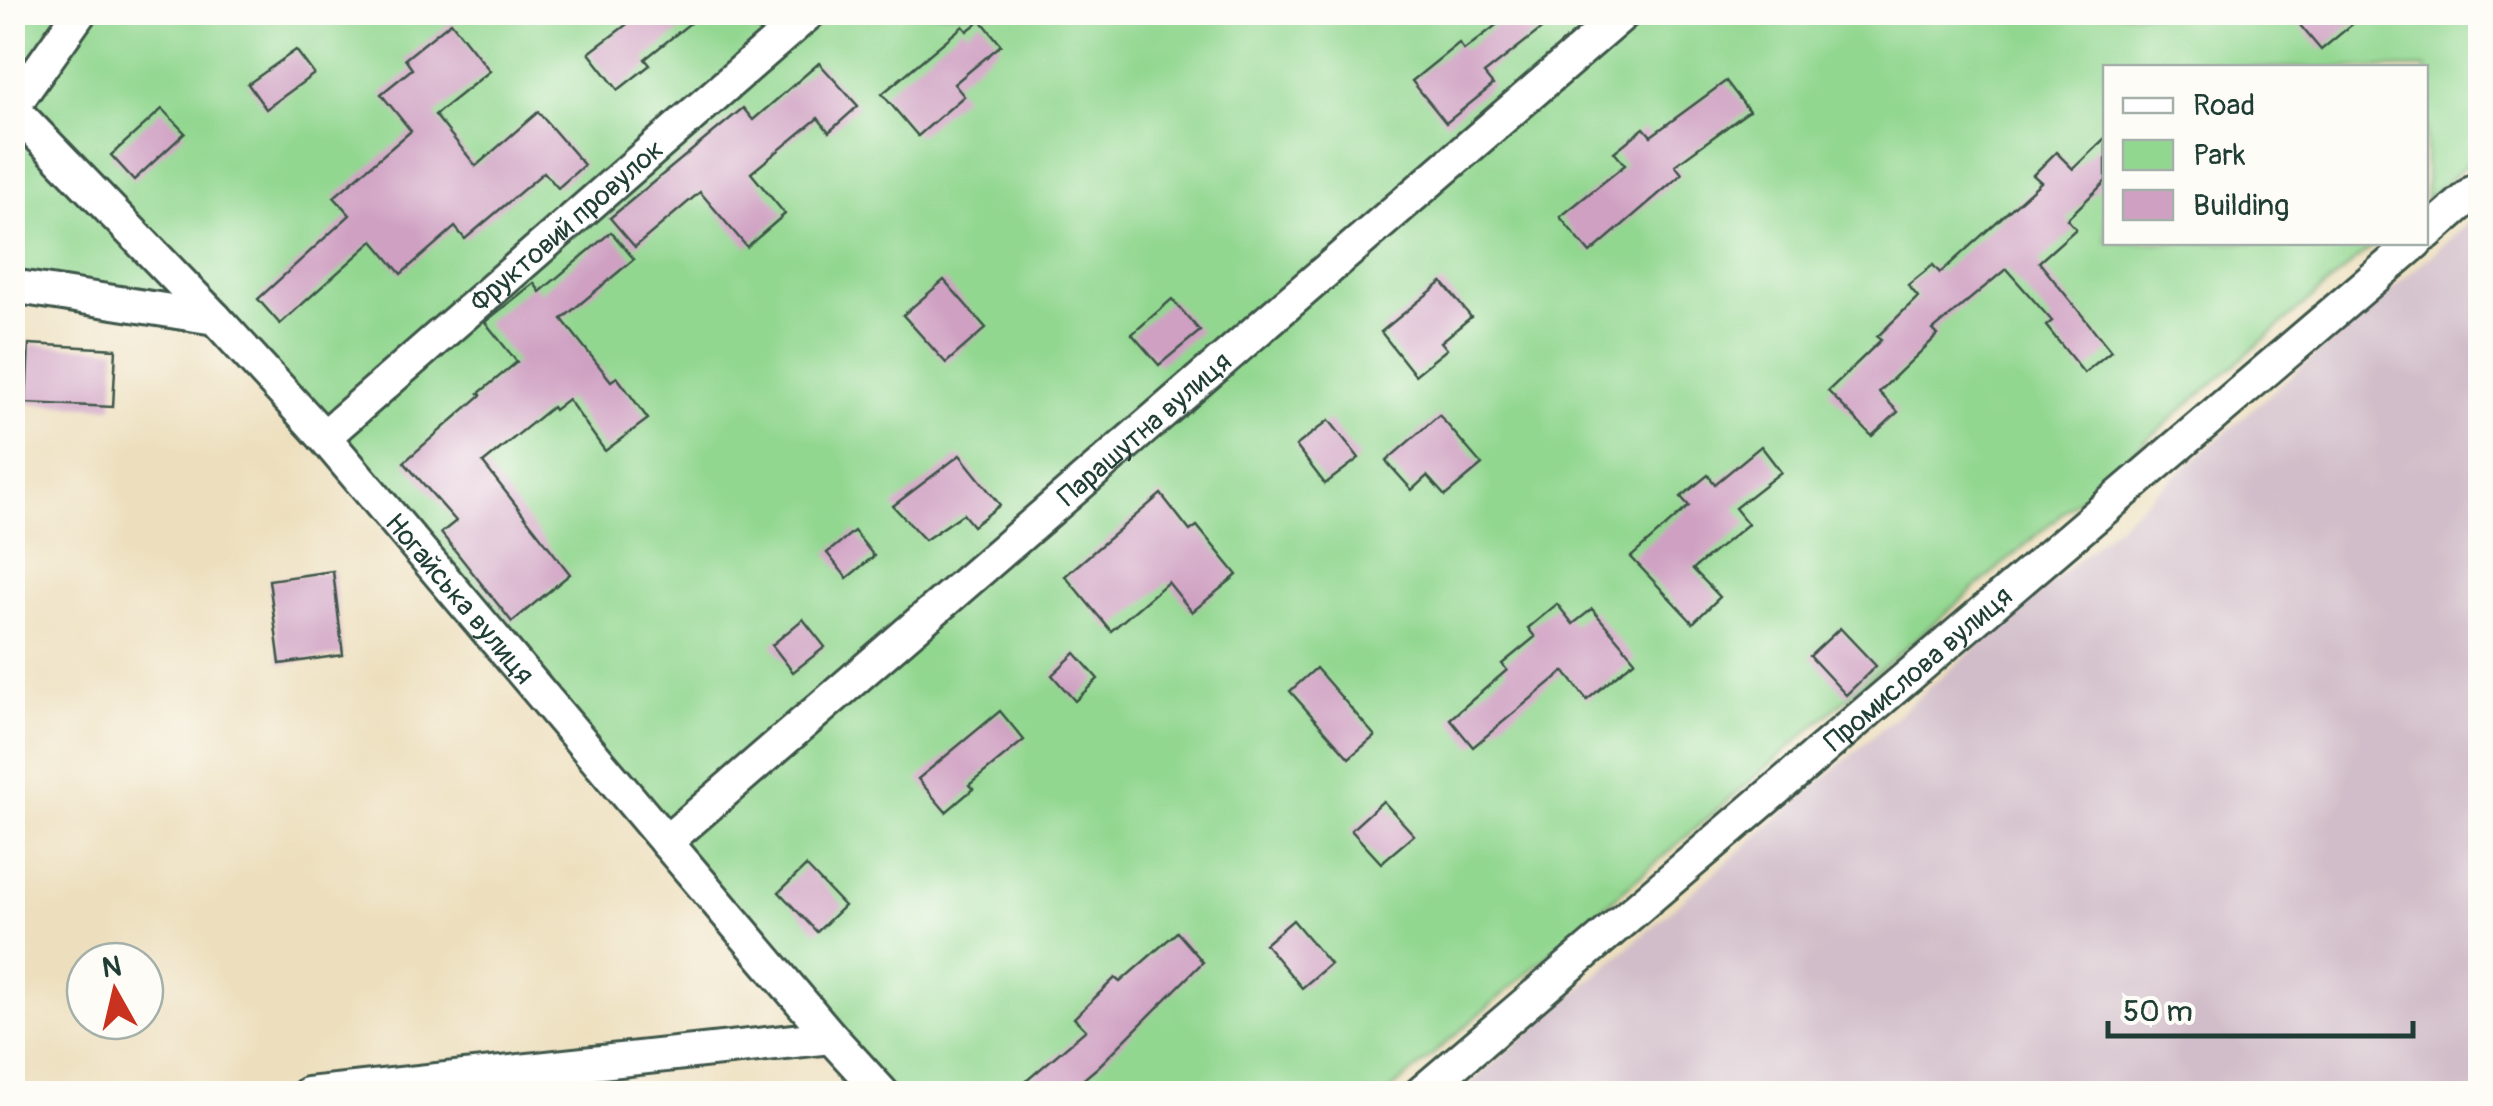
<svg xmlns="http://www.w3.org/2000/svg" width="2493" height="1106" font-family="Pangolin,sans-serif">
  <rect width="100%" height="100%" fill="#fdfcf7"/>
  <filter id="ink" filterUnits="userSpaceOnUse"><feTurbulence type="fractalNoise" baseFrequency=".01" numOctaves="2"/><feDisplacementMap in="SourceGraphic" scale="20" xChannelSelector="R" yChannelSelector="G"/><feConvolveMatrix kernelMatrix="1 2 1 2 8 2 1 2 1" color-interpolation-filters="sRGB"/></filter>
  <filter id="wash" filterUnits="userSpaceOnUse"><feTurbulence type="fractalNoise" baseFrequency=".0048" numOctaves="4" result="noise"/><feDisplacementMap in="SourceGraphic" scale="40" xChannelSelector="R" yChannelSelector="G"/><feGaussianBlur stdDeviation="2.25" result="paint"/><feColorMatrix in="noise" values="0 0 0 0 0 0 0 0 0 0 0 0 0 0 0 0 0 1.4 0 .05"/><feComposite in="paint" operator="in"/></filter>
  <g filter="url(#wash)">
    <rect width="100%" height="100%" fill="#eddfbd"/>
    <path fill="#d1bdc9" d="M 2480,213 L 2480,1093 L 1459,1093 Z"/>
    <path fill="#92d790" stroke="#588a62" stroke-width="2.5" d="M 12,13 L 2480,13 L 2480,153 L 2426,200 L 2426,68 L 2106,68 L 2106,242 L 2376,243 L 1388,1093 L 884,1093 L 215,318 L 13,286 Z"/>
    <g id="blocks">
      <g fill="#cfa0c2">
        <path d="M 643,12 L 704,12 L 645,59 L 650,65 L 618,90 L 589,53 Z"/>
        <path d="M 1513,12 L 1563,12 L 1484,74 L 1493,85 L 1446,123 L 1412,81 L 1459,43 L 1464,50 Z"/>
        <path d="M 2289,12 L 2367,12 L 2321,50 Z"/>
        <path d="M 981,20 L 1001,45 L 954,84 L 964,96 L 918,136 L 882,94 L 963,26 L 967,31 Z"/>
        <path d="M 451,22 L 490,71 L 435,115 L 476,166 L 538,112 L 584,165 L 558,188 L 544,172 L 465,239 L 455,227 L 401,274 L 373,241 L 280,324 L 258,299 L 350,215 L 334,197 L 411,131 L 381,94 L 412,69 L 405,59 Z"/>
        <path d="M 296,50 L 314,74 L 266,109 L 248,84 Z"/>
        <path d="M 819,63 L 858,106 L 829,132 L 818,118 L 751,173 L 785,214 L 747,247 L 700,192 L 635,247 L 610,218 L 743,108 L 753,120 Z"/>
        <path d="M 1726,81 L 1749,111 L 1675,165 L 1682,174 L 1590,253 L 1560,217 L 1625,165 L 1614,152 L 1644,128 L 1651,136 Z"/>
        <path d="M 162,109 L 185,133 L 134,180 L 111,155 Z"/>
        <path d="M 2106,137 L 2106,181 L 2067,219 L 2076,229 L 2039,262 L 2111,351 L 2084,373 L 2046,326 L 2052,321 L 2006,269 L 1933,330 L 1938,335 L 1879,392 L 1898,412 L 1872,436 L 1828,391 L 1881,340 L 1877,337 L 1918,297 L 1908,285 L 1933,265 L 1940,273 L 2041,182 L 2033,175 L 2056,152 L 2073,169 Z"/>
        <path d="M 611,232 L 634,259 L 562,319 L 611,381 L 617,377 L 648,419 L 605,451 L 568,399 L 554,410 L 552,407 L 483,463 L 570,574 L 512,622 L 441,533 L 456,521 L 404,462 L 481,395 L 479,393 L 517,362 L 485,322 L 534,283 L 540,292 Z"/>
        <path d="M 944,280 L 986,328 L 946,363 L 903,315 Z"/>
        <path d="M 1442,282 L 1471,317 L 1441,342 L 1447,349 L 1415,375 L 1381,332 Z"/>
        <path d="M 1172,299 L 1200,331 L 1159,365 L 1132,334 Z"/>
        <path d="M 29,344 L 116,349 L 113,407 L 26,403 Z"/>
        <path d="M 1439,415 L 1482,465 L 1445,496 L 1427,476 L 1412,490 L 1386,461 Z"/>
        <path d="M 1329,420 L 1359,458 L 1325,484 L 1296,446 Z"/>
        <path d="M 1761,446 L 1781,472 L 1735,508 L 1748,524 L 1693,569 L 1720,597 L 1693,623 L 1631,557 L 1689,506 L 1681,497 L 1708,475 L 1715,484 Z"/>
        <path d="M 960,455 L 1000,505 L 973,526 L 963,514 L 925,540 L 893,506 Z"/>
        <path d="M 1161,494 L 1190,531 L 1197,526 L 1237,575 L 1192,612 L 1168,582 L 1111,631 L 1065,576 Z"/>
        <path d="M 854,531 L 874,556 L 847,578 L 827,553 Z"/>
        <path d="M 333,571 L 343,655 L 280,664 L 269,580 Z"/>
        <path d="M 1557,604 L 1573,624 L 1592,609 L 1635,660 L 1587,700 L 1564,671 L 1473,747 L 1450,719 L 1507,670 L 1502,664 L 1535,637 L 1528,628 Z"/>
        <path d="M 803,619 L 825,647 L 793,672 L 772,645 Z"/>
        <path d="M 1840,628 L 1876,666 L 1846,695 L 1810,656 Z"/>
        <path d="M 1075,653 L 1098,679 L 1075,701 L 1052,675 Z"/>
        <path d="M 1316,668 L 1375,736 L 1349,758 L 1290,691 Z"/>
        <path d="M 1000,711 L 1024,740 L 969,785 L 973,789 L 946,812 L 918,779 Z"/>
        <path d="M 1383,801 L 1414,835 L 1381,863 L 1351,830 Z"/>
        <path d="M 806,866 L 844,906 L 817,932 L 779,892 Z"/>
        <path d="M 1293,920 L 1330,964 L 1302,988 L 1265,944 Z"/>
        <path d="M 1177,932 L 1203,962 L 1098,1067 L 1066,1094 L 1011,1094 L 1086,1030 L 1074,1018 L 1115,978 L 1120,982 Z"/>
      </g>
    </g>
  </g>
  <g filter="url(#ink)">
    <use href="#blocks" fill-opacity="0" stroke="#3e5549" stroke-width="2.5"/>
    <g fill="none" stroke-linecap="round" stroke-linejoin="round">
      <defs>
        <g id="street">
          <path d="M 12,108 L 215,318"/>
          <path d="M 12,108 L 80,12"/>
          <path d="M 2426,234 L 2480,187"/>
          <path id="s1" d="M 12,286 L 215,318 L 324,437 L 831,1037 L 883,1094"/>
          <path id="s2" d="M 324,437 L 810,12"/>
          <path id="s3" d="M 666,842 L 1625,12"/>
          <path d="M 308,1094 L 831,1037"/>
          <path id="s4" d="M 1420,1094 L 2416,242"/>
        </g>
      </defs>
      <use href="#street" stroke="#3e5549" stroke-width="38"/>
      <use href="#street" stroke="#fff" stroke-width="32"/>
    </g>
  </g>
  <g text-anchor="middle" stroke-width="10" stroke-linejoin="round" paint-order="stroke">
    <g font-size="28" fill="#1f3d34" stroke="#fdfcf7">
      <text dy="10" stroke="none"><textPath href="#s2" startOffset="322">Фруктовий провулок</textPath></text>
      <text dy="10" stroke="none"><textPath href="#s3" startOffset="632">Парашутна вулиця</textPath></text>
      <text dy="10" stroke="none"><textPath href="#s1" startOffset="578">Ногайська вулиця</textPath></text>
      <text dy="10" stroke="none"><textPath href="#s4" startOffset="655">Промислова вулиця</textPath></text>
    </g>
  </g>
  <rect width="2493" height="1106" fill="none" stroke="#fdfcf7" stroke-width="50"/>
  <rect x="2103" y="65" width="325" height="180" fill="#fdfcf7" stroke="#a4b0a9" stroke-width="2.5"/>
  <rect x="2123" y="98" width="50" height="15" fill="#ffffff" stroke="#a4b0a9" stroke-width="2.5"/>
  <text x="2193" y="115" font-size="30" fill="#1f3d34">Road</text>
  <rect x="2123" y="140" width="50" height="30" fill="#92d790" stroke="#a4b0a9" stroke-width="2.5"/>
  <text x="2193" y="165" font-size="30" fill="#1f3d34">Park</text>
  <rect x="2123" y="190" width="50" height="30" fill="#cfa0c2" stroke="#a4b0a9" stroke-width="2.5"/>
  <text x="2193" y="215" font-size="30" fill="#1f3d34">Building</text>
  <g transform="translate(115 991) rotate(352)"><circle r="48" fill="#fdfcf7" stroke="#a4b0a9" stroke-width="2.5"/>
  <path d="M0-8L18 38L0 25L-18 38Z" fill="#c8321e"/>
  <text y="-15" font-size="28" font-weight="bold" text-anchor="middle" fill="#1f3d34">N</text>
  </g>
  <path d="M2108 1021v15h305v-15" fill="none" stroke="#1f3d34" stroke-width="5"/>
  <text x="2123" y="1021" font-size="30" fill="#1f3d34" stroke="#fdfcf7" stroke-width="8" paint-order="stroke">50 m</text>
</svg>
